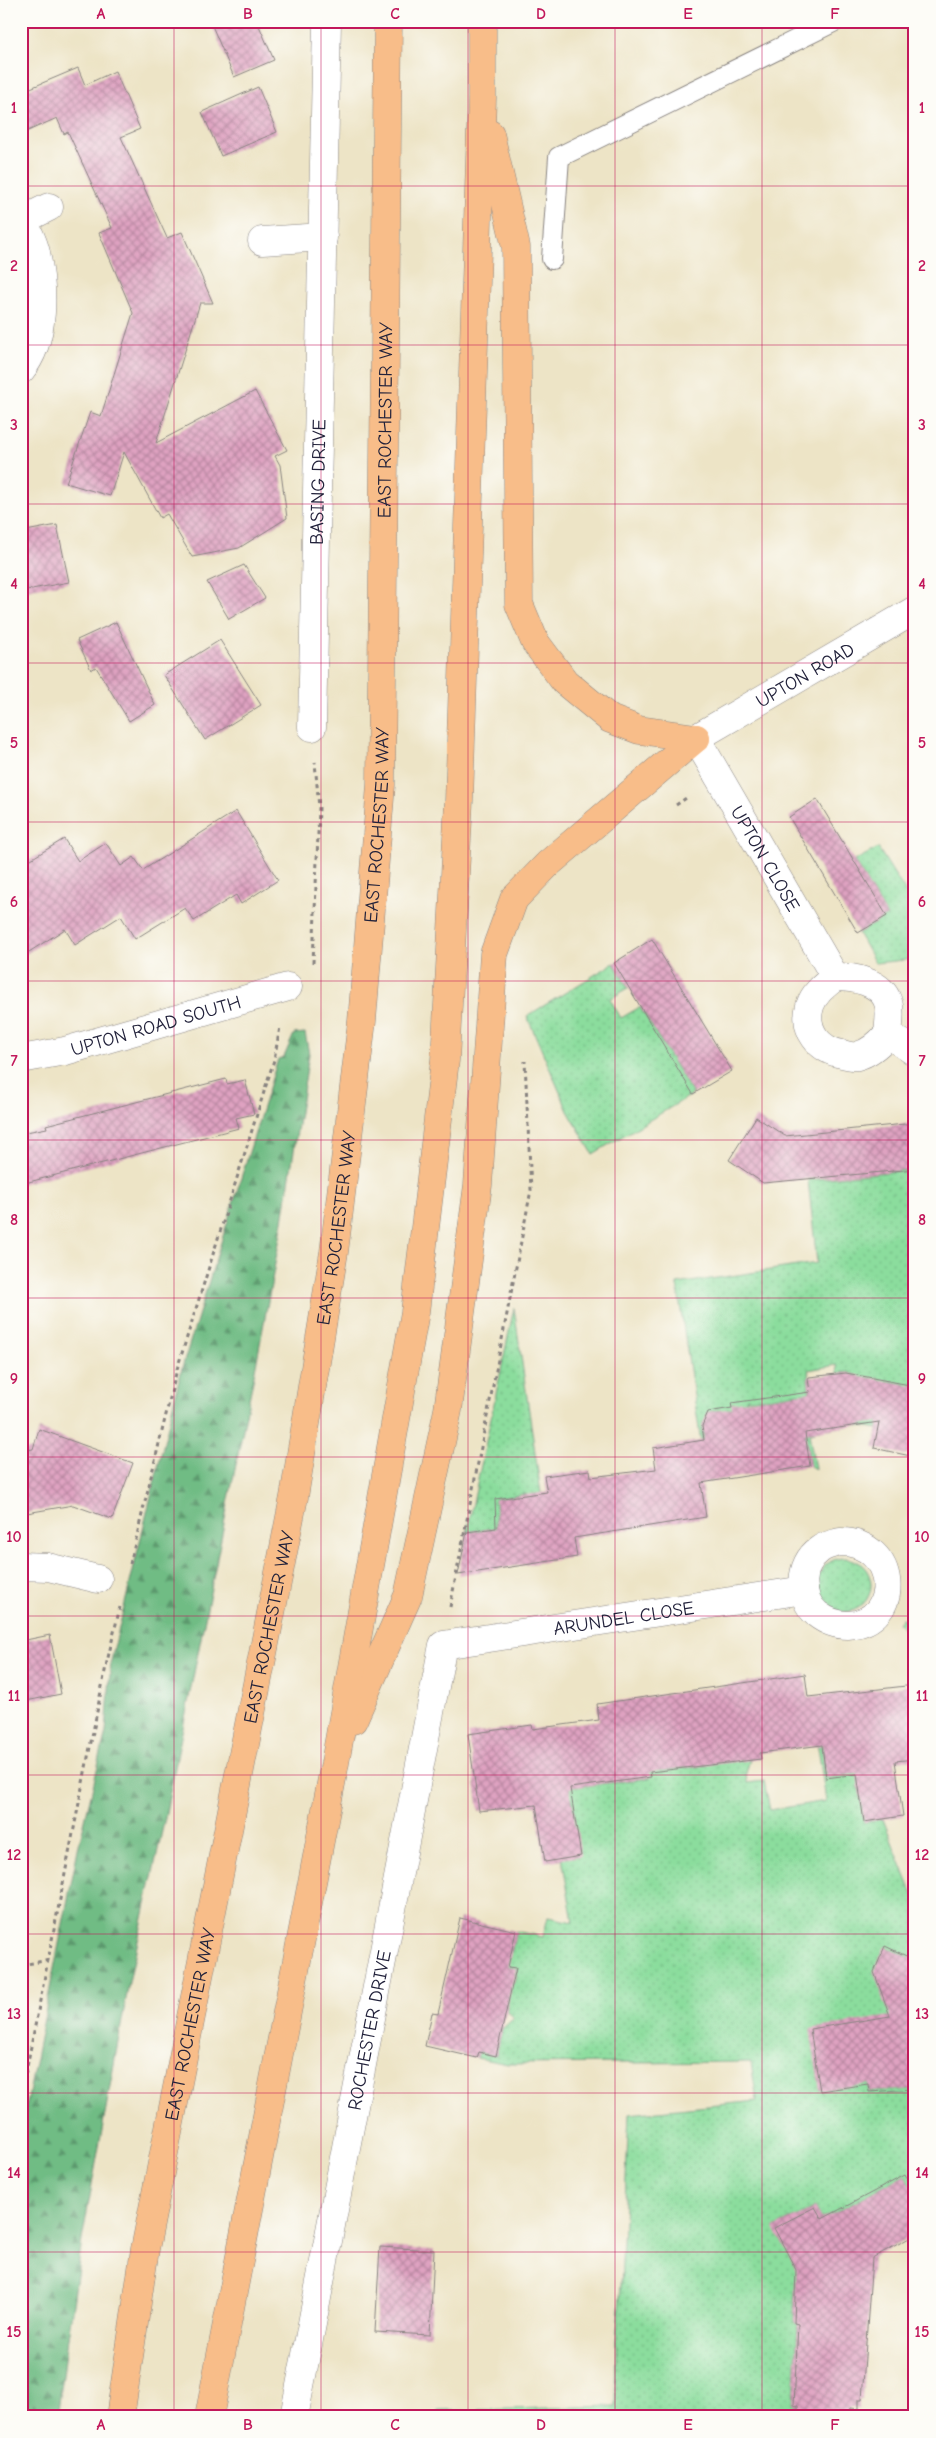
<svg xmlns="http://www.w3.org/2000/svg" width="936" height="2438" font-family="'Comic Neue',sans-serif">
  <defs>
    <pattern id="grass-dots" width="8" height="8" patternUnits="userSpaceOnUse" patternTransform="scale(1.25)"><rect width="8" height="8" fill="#8bdd9d"/><path d="M2 2h.1M6 6h.1" fill="none" stroke="#78bd88" stroke-width="1.8" stroke-linecap="round"/></pattern>
    <pattern id="forest-firs" width="22" height="20" patternUnits="userSpaceOnUse" patternTransform="scale(1.25)"><rect width="22" height="20" fill="#70bc84"/><path d="M5 1l3.5 6h-7zM16 11l3.5 6h-7z" fill="#5c986d"/></pattern>
    <pattern id="building-cross-hatch" width="8" height="8" patternUnits="userSpaceOnUse" patternTransform="scale(1.25)"><rect width="8" height="8" fill="#dfa2c1"/><path d="M0 0l8 8M0 8l8-8" fill="none" stroke="#b4849e"/></pattern>
  </defs>
  <rect width="100%" height="100%" fill="#fdfcf7"/>
  <filter id="ink" filterUnits="userSpaceOnUse"><feTurbulence type="fractalNoise" baseFrequency=".02" numOctaves="2"/><feDisplacementMap in="SourceGraphic" scale="10" xChannelSelector="R" yChannelSelector="G"/><feConvolveMatrix kernelMatrix="1 2 1 2 8 2 1 2 1" color-interpolation-filters="sRGB"/></filter>
  <filter id="wash" filterUnits="userSpaceOnUse"><feTurbulence type="fractalNoise" baseFrequency=".0096" numOctaves="4" result="noise"/><feDisplacementMap in="SourceGraphic" scale="20" xChannelSelector="R" yChannelSelector="G"/><feGaussianBlur stdDeviation="1.12" result="paint"/><feColorMatrix in="noise" values="0 0 0 0 0 0 0 0 0 0 0 0 0 0 0 0 0 1.4 0 .05"/><feComposite in="paint" operator="in"/></filter>
  <g filter="url(#wash)">
    <rect width="100%" height="100%" fill="#ede4c6"/>
    <g fill="url(#grass-dots)" stroke="#56806c">
      <path d="M 878,848 L 915,907 L 915,959 L 875,963 L 858,933 L 887,916 L 854,861 Z"/>
      <path d="M 614,963 L 628,988 L 610,999 L 621,1018 L 640,1007 L 693,1094 L 593,1154 L 568,1111 L 527,1016 Z"/>
      <path d="M 908,1170 L 915,1234 L 915,1386 L 887,1381 L 878,1429 L 857,1425 L 850,1372 L 838,1373 L 837,1365 L 808,1370 L 810,1378 L 808,1379 L 815,1432 L 809,1433 L 815,1469 L 810,1466 L 799,1393 L 760,1399 L 746,1399 L 747,1422 L 718,1410 L 708,1412 L 702,1429 L 710,1481 L 707,1482 L 677,1284 L 817,1263 L 808,1180 Z"/>
      <path d="M 514,1308 L 544,1514 L 528,1504 L 526,1494 L 495,1499 L 496,1528 L 467,1532 Z"/>
      <circle cx="844" cy="1585" r="27"/>
      <path d="M 902,1618 L 915,1623 L 915,1646 L 898,1623 Z"/>
      <path d="M 756,1738 L 746,1773 L 747,1783 L 764,1781 L 770,1810 L 826,1801 L 817,1741 L 821,1740 L 826,1778 L 860,1773 L 859,1788 L 864,1822 L 883,1819 L 915,1900 L 915,1958 L 912,1959 L 892,1949 L 882,1953 L 902,2048 L 865,2063 L 869,2092 L 914,2089 L 915,2193 L 905,2175 L 822,2219 L 815,2207 L 774,2228 L 808,2241 L 795,2294 L 794,2323 L 798,2324 L 794,2405 L 798,2406 L 798,2417 L 438,2417 L 438,2411 L 615,2406 L 616,2342 L 621,2286 L 629,2114 L 757,2101 L 751,2062 L 508,2064 L 477,2058 L 479,2052 L 496,2056 L 502,2029 L 514,2018 L 499,2002 L 503,1981 L 514,1983 L 517,1969 L 503,1966 L 512,1950 L 516,1931 L 543,1937 L 548,1917 L 573,1922 L 556,1822 L 575,1818 L 572,1797 L 557,1789 L 650,1778 L 648,1761 L 661,1759 L 663,1771 L 707,1765 Z"/>
    </g>
    <path fill="url(#forest-firs)" stroke="#496f60" d="M 305,1033 L 309,1054 L 283,1221 L 257,1360 L 164,1822 L 129,1982 L 82,2240 L 57,2417 L 21,2417 L 21,2133 L 78,1849 L 106,1732 L 111,1661 L 182,1368 L 278,1059 L 284,1057 L 294,1034 Z"/>
    <g id="blocks">
      <g fill="url(#building-cross-hatch)">
        <path d="M 210,21 L 257,21 L 274,60 L 234,77 Z"/>
        <path d="M 78,68 L 85,85 L 115,71 L 140,129 L 121,137 L 167,238 L 182,232 L 213,303 L 200,303 L 156,443 L 255,391 L 287,450 L 275,456 L 280,465 L 287,518 L 239,548 L 192,557 L 167,514 L 160,518 L 124,452 L 110,496 L 66,483 L 90,412 L 101,416 L 133,313 L 99,233 L 112,228 L 68,132 L 64,134 L 57,118 L 21,134 L 21,92 Z"/>
        <path d="M 258,87 L 277,132 L 221,156 L 202,112 Z"/>
        <path d="M 57,525 L 69,582 L 21,591 L 21,532 Z"/>
        <path d="M 244,565 L 265,598 L 229,619 L 207,582 Z"/>
        <path d="M 116,622 L 155,705 L 129,721 L 96,667 L 91,670 L 77,640 Z"/>
        <path d="M 220,640 L 261,705 L 205,740 L 164,675 Z"/>
        <path d="M 817,799 L 887,916 L 858,933 L 789,817 Z"/>
        <path d="M 236,811 L 278,880 L 241,904 L 236,895 L 194,921 L 185,908 L 135,939 L 121,916 L 75,945 L 65,929 L 21,957 L 21,865 L 64,839 L 78,861 L 106,843 L 121,866 L 134,857 L 143,870 Z"/>
        <path d="M 652,939 L 732,1071 L 693,1094 L 614,963 Z"/>
        <path d="M 226,1079 L 227,1084 L 245,1080 L 254,1114 L 236,1118 L 239,1128 L 21,1184 L 21,1133 L 47,1128 L 46,1125 Z"/>
        <path d="M 756,1117 L 785,1136 L 915,1123 L 915,1169 L 763,1183 L 729,1160 Z"/>
        <path d="M 846,1373 L 915,1386 L 915,1457 L 874,1448 L 879,1422 L 805,1433 L 810,1466 L 701,1483 L 706,1517 L 574,1538 L 577,1557 L 458,1575 L 467,1532 L 496,1528 L 495,1499 L 547,1492 L 544,1476 L 590,1470 L 591,1477 L 656,1469 L 653,1448 L 704,1440 L 702,1426 L 708,1412 L 732,1408 L 731,1403 L 810,1392 L 808,1379 L 809,1377 Z"/>
        <path d="M 39,1429 L 133,1463 L 112,1519 L 73,1505 L 21,1514 L 21,1451 L 33,1449 Z"/>
        <path d="M 50,1635 L 61,1694 L 21,1702 L 21,1641 Z"/>
        <path d="M 805,1674 L 808,1697 L 915,1685 L 915,1759 L 895,1761 L 903,1816 L 864,1822 L 857,1774 L 826,1778 L 822,1745 L 760,1753 L 761,1759 L 650,1772 L 651,1777 L 570,1788 L 581,1856 L 545,1862 L 536,1805 L 479,1811 L 468,1734 L 532,1725 L 533,1729 L 599,1720 L 597,1704 Z"/>
        <path d="M 460,1918 L 516,1931 L 508,1967 L 516,1968 L 496,2056 L 479,2052 L 477,2058 L 425,2046 L 432,2013 L 438,2014 Z"/>
        <path d="M 885,1946 L 915,1960 L 915,2089 L 869,2092 L 868,2084 L 820,2091 L 810,2029 L 890,2016 L 874,1972 Z"/>
        <path d="M 905,2175 L 915,2193 L 915,2235 L 872,2258 L 862,2399 L 859,2399 L 859,2409 L 850,2408 L 849,2417 L 798,2417 L 798,2406 L 794,2405 L 798,2324 L 794,2323 L 796,2270 L 774,2228 L 815,2207 L 822,2219 Z"/>
        <path d="M 380,2247 L 434,2250 L 430,2335 L 375,2332 Z"/>
      </g>
    </g>
  </g>
  <g filter="url(#ink)">
    <use href="#blocks" fill-opacity="0" stroke="#888380" stroke-width="1"/>
    <g fill="none" stroke-linecap="round" stroke-linejoin="round">
      <defs>
        <path id="service" d="M 552,259 L 559,157 L 835,21"/>
        <g id="minor">
          <path d="M 262,241 L 323,237"/>
          <path d="M 21,370 C 46,339 44,290 36,253 C 34,242 27,230 23,220 L 49,207"/>
          <path id="s1" d="M 312,727 L 327,21"/>
          <path id="s2" d="M 696,738 L 835,977"/>
          <path d="M 835,977 C 853,977 881,981 888,1002 C 891,1011 889,1024 888,1034 C 880,1043 870,1053 857,1056 C 853,1057 846,1055 842,1054 C 819,1050 803,1030 810,1006 C 814,993 825,985 835,977 Z"/>
          <path d="M 888,1034 L 915,1052"/>
          <path id="s3" d="M 21,1059 L 65,1051 L 288,987"/>
          <path d="M 840,1542 C 897,1541 904,1622 848,1625 C 837,1625 826,1621 817,1614 C 798,1598 799,1564 819,1550 C 825,1545 833,1544 840,1542 Z"/>
          <path d="M 21,1566 L 48,1567 L 98,1579"/>
          <path id="s4" d="M 294,2417 L 443,1645 L 804,1590"/>
        </g>
        <g id="tertiary">
          <path id="s5" d="M 696,738 L 915,610"/>
        </g>
        <g id="trunk">
          <path d="M 490,134 L 516,247 L 519,604 L 535,642 L 565,682 L 610,719 L 639,730 L 696,738"/>
          <path d="M 353,1720 L 408,1596 L 448,1410 L 478,1185 L 494,954 L 514,899 L 548,864 L 696,738"/>
          <path id="s6" d="M 120,2417 L 145,2249 L 294,1497 L 334,1252 L 362,1021 L 381,785 L 388,21"/>
          <path d="M 209,2417 L 335,1763 L 415,1312 L 445,1060 L 459,801 L 482,98 L 482,21"/>
        </g>
      </defs>
      <use href="#service" stroke="#888380" stroke-width="22"/>
      <use href="#minor" stroke="#888380" stroke-width="29"/>
      <use href="#tertiary" stroke="#888380" stroke-width="29"/>
      <use href="#trunk" stroke="#888380" stroke-width="29"/>
      <g stroke="#888380" stroke-width="3" stroke-dasharray="4 4" stroke-linecap="butt">
        <path d="M 676,805 L 689,796"/>
        <path d="M 313,963 L 319,808 L 315,762"/>
        <path d="M 130,1564 L 177,1369 L 274,1060 L 280,1027"/>
        <path d="M 450,1607 L 531,1190 L 525,1061"/>
        <path d="M 21,1965 L 50,1960"/>
        <path d="M 21,2097 L 106,1666 L 120,1607"/>
      </g>
      <use href="#service" stroke="#fff" stroke-width="20"/>
      <use href="#minor" stroke="#fff" stroke-width="28"/>
      <use href="#tertiary" stroke="#fff" stroke-width="28"/>
      <use href="#trunk" stroke="#f8bd89" stroke-width="28"/>
    </g>
  </g>
  <path fill="none" stroke="#c2185b" stroke-width="1" stroke-opacity="0.55" d="M 174,21 L 174,2417M 321,21 L 321,2417M 468,21 L 468,2417M 615,21 L 615,2417M 762,21 L 762,2417M 21,186 L 915,186M 21,345 L 915,345M 21,504 L 915,504M 21,663 L 915,663M 21,822 L 915,822M 21,981 L 915,981M 21,1140 L 915,1140M 21,1298 L 915,1298M 21,1457 L 915,1457M 21,1616 L 915,1616M 21,1775 L 915,1775M 21,1934 L 915,1934M 21,2093 L 915,2093M 21,2252 L 915,2252"/>
  <g text-anchor="middle" stroke-width="5" stroke-linejoin="round" paint-order="stroke">
    <g font-size="19" fill="#22223b" stroke="#fdfcf7">
      <text dy="7" stroke="none"><textPath href="#s6" startOffset="2019">EAST ROCHESTER WAY</textPath></text>
      <text dy="7" stroke="none"><textPath href="#s1" startOffset="245">BASING DRIVE</textPath></text>
      <text dy="7" stroke="none"><textPath href="#s5" startOffset="126">UPTON ROAD</textPath></text>
      <text dy="7" stroke="none"><textPath href="#s6" startOffset="1614">EAST ROCHESTER WAY</textPath></text>
      <text dy="7" stroke="none"><textPath href="#s2" startOffset="139">UPTON CLOSE</textPath></text>
      <text dy="7" stroke="none"><textPath href="#s3" startOffset="139">UPTON ROAD SOUTH</textPath></text>
      <text dy="7" stroke="none"><textPath href="#s6" startOffset="1209">EAST ROCHESTER WAY</textPath></text>
      <text dy="7" stroke="none"><textPath href="#s4" startOffset="969">ARUNDEL CLOSE</textPath></text>
      <text dy="7" stroke="none"><textPath href="#s6" startOffset="804">EAST ROCHESTER WAY</textPath></text>
      <text dy="7" stroke="none"><textPath href="#s6" startOffset="399">EAST ROCHESTER WAY</textPath></text>
      <text dy="7" stroke="none"><textPath href="#s4" startOffset="394">ROCHESTER DRIVE</textPath></text>
    </g>
  </g>
  <rect width="936" height="2438" fill="none" stroke="#fdfcf7" stroke-width="55"/>
  <rect x="28" y="28" width="880" height="2382" fill="none" stroke="#c2185b" stroke-width="2"/>
  <g font-size="16" text-anchor="middle" font-weight="bold" fill="#c2185b">
    <text x="101" y="19">A</text>
    <text x="248" y="19">B</text>
    <text x="395" y="19">C</text>
    <text x="541" y="19">D</text>
    <text x="688" y="19">E</text>
    <text x="835" y="19">F</text>
    <text x="14" y="113">1</text>
    <text x="922" y="113">1</text>
    <text x="14" y="271">2</text>
    <text x="922" y="271">2</text>
    <text x="14" y="430">3</text>
    <text x="922" y="430">3</text>
    <text x="14" y="589">4</text>
    <text x="922" y="589">4</text>
    <text x="14" y="748">5</text>
    <text x="922" y="748">5</text>
    <text x="14" y="907">6</text>
    <text x="922" y="907">6</text>
    <text x="14" y="1066">7</text>
    <text x="922" y="1066">7</text>
    <text x="14" y="1225">8</text>
    <text x="922" y="1225">8</text>
    <text x="14" y="1384">9</text>
    <text x="922" y="1384">9</text>
    <text x="14" y="1542">10</text>
    <text x="922" y="1542">10</text>
    <text x="14" y="1701">11</text>
    <text x="922" y="1701">11</text>
    <text x="14" y="1860">12</text>
    <text x="922" y="1860">12</text>
    <text x="14" y="2019">13</text>
    <text x="922" y="2019">13</text>
    <text x="14" y="2178">14</text>
    <text x="922" y="2178">14</text>
    <text x="14" y="2337">15</text>
    <text x="922" y="2337">15</text>
    <text x="101" y="2430">A</text>
    <text x="248" y="2430">B</text>
    <text x="395" y="2430">C</text>
    <text x="541" y="2430">D</text>
    <text x="688" y="2430">E</text>
    <text x="835" y="2430">F</text>
  </g>
</svg>
